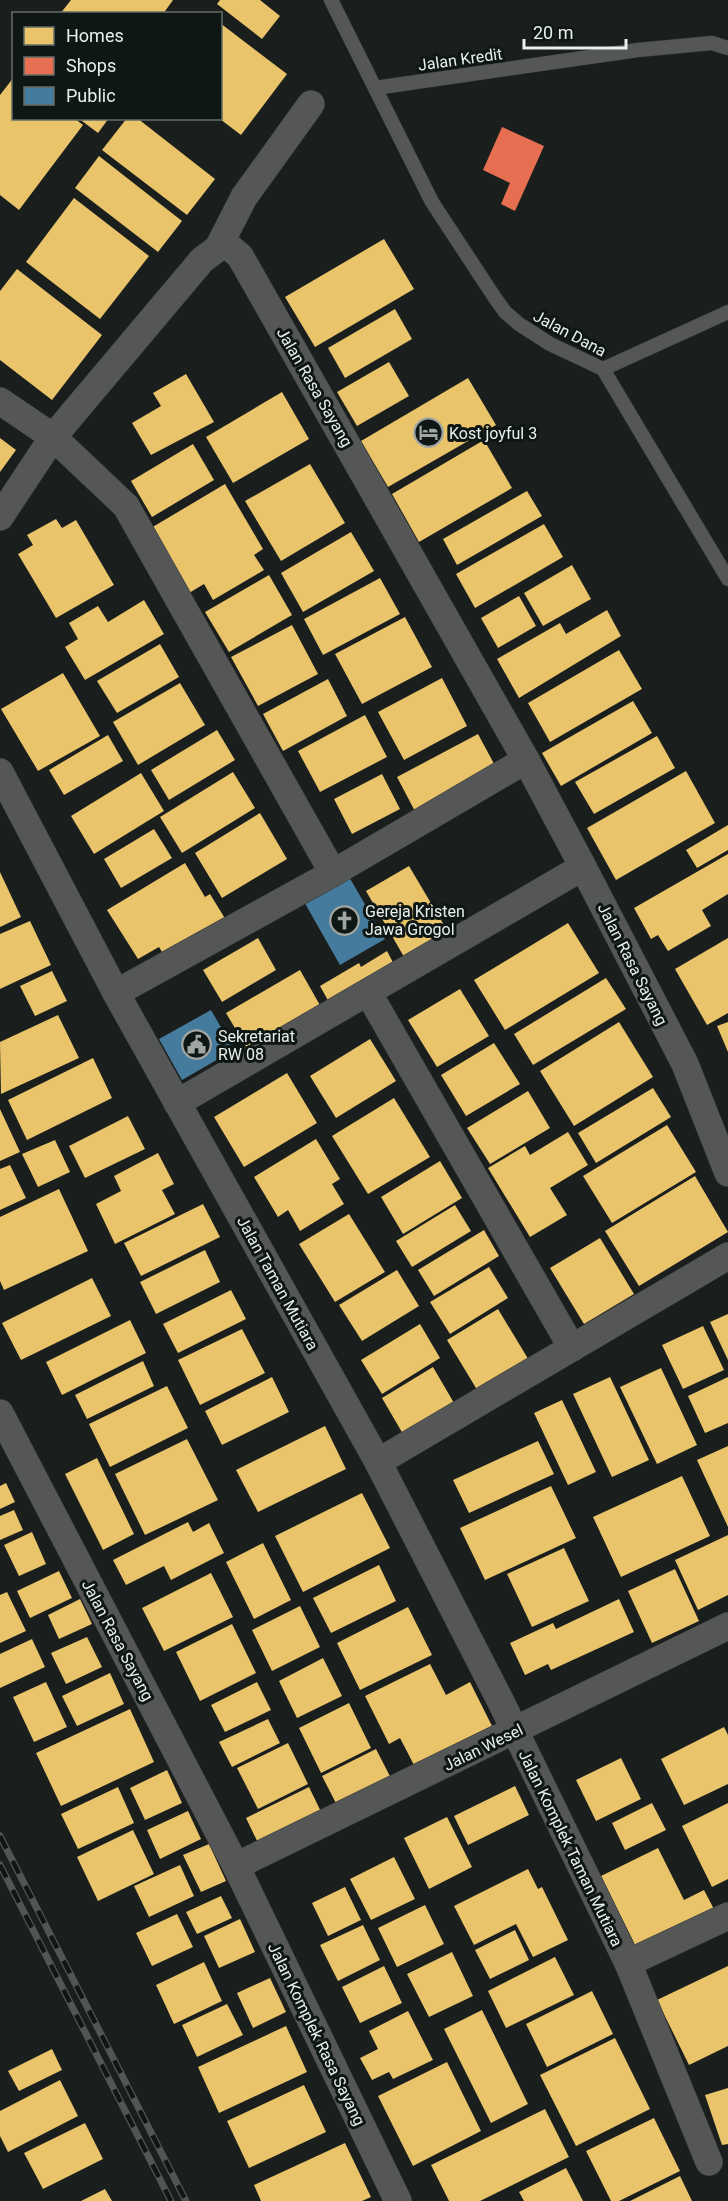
<svg xmlns="http://www.w3.org/2000/svg" width="728" height="2201" font-family="Roboto,sans-serif">
  <rect width="100%" height="100%" fill="#1a1e1c"/>
  <g fill="#e9c46a">
    <path d="M 71,0 L 173,0 L 163,14 L 60,14 Z"/>
    <path d="M 220,0 L 260,0 L 280,16 L 262,39 L 217,4 Z"/>
    <path d="M 220,23 L 287,74 L 241,135 L 220,119 Z"/>
    <path d="M 14,77 L 14,118 L 74,118 L 83,125 L 19,210 L 0,195 L 0,95 Z"/>
    <path d="M 78,118 L 109,118 L 98,133 Z"/>
    <path d="M 127,118 L 137,118 L 215,179 L 187,215 L 102,150 Z"/>
    <path d="M 99,156 L 182,221 L 158,252 L 75,188 Z"/>
    <path d="M 74,198 L 149,256 L 100,319 L 26,262 Z"/>
    <path d="M 384,239 L 414,289 L 315,347 L 285,297 Z"/>
    <path d="M 17,269 L 102,335 L 52,400 L 0,360 L 0,291 Z"/>
    <path d="M 395,309 L 412,339 L 345,378 L 328,348 Z"/>
    <path d="M 389,362 L 409,396 L 357,426 L 337,392 Z"/>
    <path d="M 186,374 L 214,422 L 151,455 L 132,423 L 161,406 L 153,393 Z"/>
    <path d="M 468,378 L 496,425 L 388,487 L 361,441 Z"/>
    <path d="M 282,392 L 309,439 L 233,483 L 206,437 Z"/>
    <path d="M 0,438 L 16,450 L 0,472 Z"/>
    <path d="M 484,440 L 512,488 L 419,542 L 392,494 Z"/>
    <path d="M 193,444 L 214,480 L 152,517 L 131,481 Z"/>
    <path d="M 310,464 L 345,523 L 281,561 L 245,501 Z"/>
    <path d="M 225,484 L 263,549 L 254,555 L 264,570 L 213,600 L 204,584 L 189,593 L 151,528 Z"/>
    <path d="M 527,491 L 542,516 L 457,565 L 443,539 Z"/>
    <path d="M 56,519 L 62,528 L 76,520 L 114,585 L 56,618 L 18,554 L 33,545 L 27,535 Z"/>
    <path d="M 544,524 L 563,557 L 475,608 L 456,574 Z"/>
    <path d="M 351,532 L 374,571 L 303,612 L 281,573 Z"/>
    <path d="M 572,565 L 591,599 L 543,626 L 524,593 Z"/>
    <path d="M 269,575 L 292,615 L 229,652 L 205,612 Z"/>
    <path d="M 380,578 L 400,614 L 323,655 L 304,619 Z"/>
    <path d="M 519,596 L 536,626 L 498,648 L 481,618 Z"/>
    <path d="M 144,600 L 164,634 L 85,680 L 65,647 L 78,639 L 69,623 L 98,606 L 108,622 Z"/>
    <path d="M 607,610 L 621,636 L 519,698 L 497,659 L 560,623 L 566,634 Z"/>
    <path d="M 405,617 L 432,667 L 362,704 L 335,654 Z"/>
    <path d="M 292,625 L 318,674 L 258,706 L 231,657 Z"/>
    <path d="M 160,644 L 179,677 L 117,713 L 97,681 Z"/>
    <path d="M 619,650 L 642,689 L 550,742 L 528,703 Z"/>
    <path d="M 63,673 L 100,736 L 38,771 L 1,709 Z"/>
    <path d="M 442,678 L 467,726 L 404,760 L 378,712 Z"/>
    <path d="M 328,679 L 347,716 L 283,751 L 263,714 Z"/>
    <path d="M 180,683 L 205,725 L 138,765 L 113,722 Z"/>
    <path d="M 633,701 L 652,733 L 561,786 L 542,753 Z"/>
    <path d="M 365,715 L 387,757 L 320,792 L 298,751 Z"/>
    <path d="M 217,730 L 235,760 L 169,800 L 151,770 Z"/>
    <path d="M 478,734 L 499,773 L 418,817 L 397,777 Z"/>
    <path d="M 108,735 L 123,761 L 64,795 L 49,770 Z"/>
    <path d="M 657,736 L 675,768 L 594,814 L 575,782 Z"/>
    <path d="M 686,771 L 715,823 L 616,880 L 587,828 Z"/>
    <path d="M 233,772 L 255,808 L 182,853 L 160,817 Z"/>
    <path d="M 141,773 L 164,811 L 94,854 L 71,816 Z"/>
    <path d="M 382,774 L 400,809 L 352,834 L 334,799 Z"/>
    <path d="M 260,813 L 287,859 L 222,898 L 195,853 Z"/>
    <path d="M 728,825 L 728,850 L 697,868 L 686,850 Z"/>
    <path d="M 154,829 L 172,858 L 121,888 L 104,859 Z"/>
    <path d="M 728,854 L 728,894 L 702,910 L 711,926 L 668,951 L 658,935 L 651,939 L 634,908 Z"/>
    <path d="M 185,863 L 205,897 L 210,894 L 229,925 L 168,962 L 159,947 L 138,959 L 107,910 Z"/>
    <path d="M 409,866 L 451,937 L 407,962 L 366,891 Z"/>
    <path d="M 0,872 L 21,917 L 0,927 Z"/>
    <path d="M 30,921 L 51,965 L 0,989 L 0,934 Z"/>
    <path d="M 568,923 L 599,973 L 505,1030 L 474,980 Z"/>
    <path d="M 258,938 L 276,970 L 222,1002 L 203,970 Z"/>
    <path d="M 728,938 L 728,1013 L 707,1025 L 675,969 Z"/>
    <path d="M 387,951 L 396,968 L 335,1013 L 320,986 L 359,963 L 361,967 Z"/>
    <path d="M 300,970 L 321,1007 L 248,1050 L 226,1013 Z"/>
    <path d="M 52,971 L 67,1001 L 35,1016 L 20,986 Z"/>
    <path d="M 606,978 L 626,1009 L 533,1065 L 514,1034 Z"/>
    <path d="M 460,989 L 489,1036 L 437,1067 L 408,1020 Z"/>
    <path d="M 58,1015 L 79,1058 L 1,1094 L 0,1042 Z"/>
    <path d="M 619,1022 L 653,1077 L 574,1126 L 540,1071 Z"/>
    <path d="M 728,1022 L 728,1052 L 717,1026 Z"/>
    <path d="M 370,1039 L 396,1081 L 336,1118 L 310,1076 Z"/>
    <path d="M 494,1043 L 520,1084 L 466,1116 L 441,1075 Z"/>
    <path d="M 93,1058 L 112,1098 L 27,1140 L 8,1100 Z"/>
    <path d="M 287,1073 L 317,1123 L 244,1167 L 214,1117 Z"/>
    <path d="M 653,1088 L 671,1117 L 596,1163 L 578,1133 Z"/>
    <path d="M 528,1091 L 550,1128 L 490,1164 L 467,1128 Z"/>
    <path d="M 394,1098 L 430,1157 L 368,1194 L 332,1136 Z"/>
    <path d="M 0,1109 L 20,1152 L 0,1161 Z"/>
    <path d="M 128,1116 L 145,1149 L 85,1178 L 69,1146 Z"/>
    <path d="M 667,1125 L 696,1172 L 612,1223 L 583,1176 Z"/>
    <path d="M 568,1132 L 588,1165 L 550,1188 L 567,1215 L 530,1237 L 488,1168 L 525,1146 L 530,1155 Z"/>
    <path d="M 316,1139 L 340,1179 L 332,1184 L 344,1204 L 300,1231 L 288,1210 L 278,1217 L 254,1177 Z"/>
    <path d="M 55,1140 L 70,1172 L 38,1187 L 22,1154 Z"/>
    <path d="M 158,1153 L 174,1184 L 162,1190 L 175,1214 L 115,1244 L 96,1204 L 121,1191 L 114,1176 Z"/>
    <path d="M 440,1161 L 462,1198 L 403,1234 L 381,1197 Z"/>
    <path d="M 10,1165 L 26,1198 L 0,1210 L 0,1169 Z"/>
    <path d="M 695,1176 L 728,1232 L 639,1286 L 605,1231 Z"/>
    <path d="M 59,1189 L 88,1251 L 4,1290 L 0,1281 L 0,1217 Z"/>
    <path d="M 203,1204 L 220,1237 L 141,1276 L 124,1243 Z"/>
    <path d="M 455,1205 L 471,1231 L 412,1267 L 396,1241 Z"/>
    <path d="M 349,1214 L 385,1272 L 335,1302 L 299,1244 Z"/>
    <path d="M 484,1230 L 499,1256 L 434,1296 L 418,1270 Z"/>
    <path d="M 600,1238 L 634,1294 L 584,1324 L 550,1268 Z"/>
    <path d="M 205,1250 L 220,1282 L 156,1314 L 140,1282 Z"/>
    <path d="M 489,1267 L 508,1298 L 450,1334 L 430,1302 Z"/>
    <path d="M 397,1270 L 419,1306 L 362,1341 L 339,1305 Z"/>
    <path d="M 92,1278 L 111,1316 L 21,1360 L 2,1323 Z"/>
    <path d="M 231,1290 L 246,1319 L 178,1353 L 163,1324 Z"/>
    <path d="M 498,1309 L 530,1362 L 479,1393 L 447,1340 Z"/>
    <path d="M 728,1314 L 728,1360 L 710,1322 Z"/>
    <path d="M 130,1320 L 146,1353 L 62,1395 L 46,1362 Z"/>
    <path d="M 420,1324 L 440,1358 L 382,1394 L 361,1360 Z"/>
    <path d="M 703,1326 L 724,1370 L 683,1389 L 662,1345 Z"/>
    <path d="M 242,1329 L 265,1373 L 200,1405 L 178,1360 Z"/>
    <path d="M 143,1361 L 154,1386 L 87,1419 L 75,1395 Z"/>
    <path d="M 433,1367 L 454,1403 L 403,1434 L 382,1398 Z"/>
    <path d="M 661,1368 L 697,1445 L 657,1464 L 620,1387 Z"/>
    <path d="M 272,1377 L 289,1412 L 222,1445 L 205,1411 Z"/>
    <path d="M 610,1377 L 649,1460 L 612,1477 L 573,1394 Z"/>
    <path d="M 728,1377 L 728,1423 L 705,1433 L 688,1396 Z"/>
    <path d="M 167,1386 L 188,1428 L 110,1467 L 89,1424 Z"/>
    <path d="M 562,1400 L 596,1472 L 568,1485 L 534,1413 Z"/>
    <path d="M 325,1426 L 346,1469 L 258,1512 L 236,1470 Z"/>
    <path d="M 187,1439 L 218,1500 L 145,1535 L 115,1474 Z"/>
    <path d="M 538,1441 L 554,1474 L 469,1513 L 453,1480 Z"/>
    <path d="M 728,1446 L 728,1527 L 697,1460 Z"/>
    <path d="M 97,1458 L 134,1534 L 103,1550 L 65,1474 Z"/>
    <path d="M 682,1476 L 710,1536 L 621,1577 L 593,1517 Z"/>
    <path d="M 6,1483 L 15,1502 L 0,1509 L 0,1486 Z"/>
    <path d="M 551,1486 L 576,1538 L 485,1580 L 460,1528 Z"/>
    <path d="M 362,1493 L 390,1548 L 303,1592 L 275,1536 Z"/>
    <path d="M 14,1510 L 23,1530 L 0,1540 L 0,1516 Z"/>
    <path d="M 188,1522 L 193,1532 L 209,1523 L 224,1553 L 171,1580 L 164,1566 L 126,1585 L 113,1560 Z"/>
    <path d="M 32,1532 L 46,1564 L 19,1576 L 4,1545 Z"/>
    <path d="M 728,1535 L 728,1595 L 698,1610 L 675,1560 Z"/>
    <path d="M 263,1543 L 291,1600 L 254,1619 L 226,1562 Z"/>
    <path d="M 564,1548 L 589,1601 L 532,1627 L 507,1574 Z"/>
    <path d="M 379,1565 L 396,1601 L 331,1633 L 313,1598 Z"/>
    <path d="M 675,1569 L 699,1621 L 652,1643 L 628,1591 Z"/>
    <path d="M 59,1571 L 72,1598 L 30,1618 L 17,1591 Z"/>
    <path d="M 211,1573 L 233,1617 L 164,1651 L 142,1608 Z"/>
    <path d="M 7,1592 L 26,1631 L 0,1643 L 0,1595 Z"/>
    <path d="M 80,1599 L 92,1624 L 59,1639 L 48,1615 Z"/>
    <path d="M 619,1599 L 634,1632 L 551,1670 L 548,1664 L 525,1675 L 510,1643 L 553,1623 L 556,1629 Z"/>
    <path d="M 300,1606 L 320,1647 L 272,1671 L 252,1630 Z"/>
    <path d="M 408,1607 L 432,1655 L 360,1690 L 337,1643 Z"/>
    <path d="M 232,1624 L 256,1673 L 200,1701 L 176,1652 Z"/>
    <path d="M 87,1637 L 102,1667 L 66,1684 L 51,1653 Z"/>
    <path d="M 32,1639 L 45,1667 L 0,1688 L 0,1654 Z"/>
    <path d="M 323,1658 L 342,1696 L 297,1718 L 279,1681 Z"/>
    <path d="M 430,1664 L 446,1695 L 470,1682 L 492,1726 L 414,1765 L 400,1738 L 389,1744 L 365,1696 Z"/>
    <path d="M 110,1673 L 124,1704 L 77,1726 L 62,1696 Z"/>
    <path d="M 46,1682 L 67,1727 L 34,1742 L 13,1697 Z"/>
    <path d="M 257,1682 L 271,1710 L 225,1732 L 211,1705 Z"/>
    <path d="M 349,1703 L 371,1748 L 321,1773 L 299,1728 Z"/>
    <path d="M 130,1709 L 154,1762 L 61,1806 L 36,1753 Z"/>
    <path d="M 268,1719 L 280,1743 L 232,1767 L 219,1742 Z"/>
    <path d="M 724,1727 L 728,1735 L 728,1784 L 684,1805 L 661,1759 Z"/>
    <path d="M 288,1743 L 308,1784 L 258,1809 L 237,1768 Z"/>
    <path d="M 376,1749 L 394,1784 L 340,1811 L 322,1776 Z"/>
    <path d="M 621,1758 L 641,1799 L 596,1821 L 576,1780 Z"/>
    <path d="M 167,1770 L 182,1803 L 145,1820 L 130,1788 Z"/>
    <path d="M 515,1786 L 529,1815 L 468,1845 L 454,1816 Z"/>
    <path d="M 118,1787 L 134,1823 L 78,1849 L 61,1814 Z"/>
    <path d="M 309,1787 L 325,1820 L 262,1851 L 246,1818 Z"/>
    <path d="M 652,1803 L 666,1830 L 625,1850 L 612,1823 Z"/>
    <path d="M 728,1803 L 728,1879 L 712,1887 L 682,1826 Z"/>
    <path d="M 188,1811 L 201,1839 L 160,1859 L 147,1830 Z"/>
    <path d="M 447,1817 L 472,1867 L 429,1889 L 404,1838 Z"/>
    <path d="M 133,1830 L 154,1874 L 98,1901 L 77,1857 Z"/>
    <path d="M 209,1844 L 226,1881 L 201,1892 L 183,1855 Z"/>
    <path d="M 658,1848 L 684,1900 L 704,1890 L 716,1913 L 640,1955 L 601,1876 Z"/>
    <path d="M 394,1857 L 415,1899 L 371,1920 L 350,1879 Z"/>
    <path d="M 180,1865 L 194,1896 L 149,1917 L 134,1886 Z"/>
    <path d="M 528,1869 L 538,1889 L 542,1887 L 568,1940 L 533,1957 L 516,1924 L 474,1945 L 454,1906 Z"/>
    <path d="M 345,1887 L 361,1920 L 328,1936 L 312,1903 Z"/>
    <path d="M 221,1896 L 232,1918 L 197,1934 L 186,1912 Z"/>
    <path d="M 425,1905 L 444,1944 L 397,1967 L 378,1928 Z"/>
    <path d="M 177,1914 L 193,1947 L 152,1966 L 136,1933 Z"/>
    <path d="M 240,1919 L 255,1952 L 219,1968 L 204,1936 Z"/>
    <path d="M 363,1925 L 380,1960 L 338,1981 L 320,1945 Z"/>
    <path d="M 515,1930 L 529,1960 L 490,1979 L 475,1950 Z"/>
    <path d="M 452,1952 L 473,1996 L 429,2017 L 407,1974 Z"/>
    <path d="M 555,1957 L 574,1995 L 506,2028 L 488,1991 Z"/>
    <path d="M 204,1962 L 222,2001 L 174,2024 L 156,1985 Z"/>
    <path d="M 384,1966 L 402,2003 L 360,2023 L 342,1987 Z"/>
    <path d="M 728,1966 L 728,2046 L 689,2065 L 657,2000 Z"/>
    <path d="M 270,1978 L 286,2012 L 253,2028 L 237,1993 Z"/>
    <path d="M 592,1991 L 613,2034 L 547,2067 L 526,2024 Z"/>
    <path d="M 227,2004 L 243,2035 L 197,2057 L 182,2025 Z"/>
    <path d="M 482,2010 L 528,2104 L 491,2123 L 444,2029 Z"/>
    <path d="M 408,2011 L 433,2060 L 393,2079 L 389,2072 L 372,2080 L 360,2058 L 378,2049 L 369,2031 Z"/>
    <path d="M 286,2026 L 307,2072 L 219,2113 L 198,2067 Z"/>
    <path d="M 615,2038 L 650,2109 L 576,2146 L 540,2075 Z"/>
    <path d="M 52,2049 L 62,2070 L 19,2091 L 8,2071 Z"/>
    <path d="M 447,2062 L 481,2131 L 413,2166 L 378,2096 Z"/>
    <path d="M 60,2080 L 78,2116 L 8,2152 L 0,2136 L 0,2111 Z"/>
    <path d="M 304,2085 L 326,2132 L 249,2168 L 227,2121 Z"/>
    <path d="M 728,2088 L 728,2144 L 722,2145 L 705,2095 Z"/>
    <path d="M 545,2109 L 569,2157 L 480,2201 L 449,2201 L 431,2165 Z"/>
    <path d="M 654,2118 L 680,2171 L 619,2201 L 611,2201 L 586,2151 Z"/>
    <path d="M 85,2123 L 103,2159 L 43,2189 L 24,2153 Z"/>
    <path d="M 345,2143 L 371,2197 L 362,2201 L 261,2201 L 254,2185 Z"/>
    <path d="M 566,2168 L 583,2201 L 524,2201 L 519,2192 Z"/>
    <path d="M 680,2176 L 692,2201 L 630,2201 Z"/>
    <path d="M 105,2189 L 112,2201 L 81,2201 Z"/>
  </g>
  <path fill="#e76f51" d="M 502,127 L 544,146 L 515,211 L 501,204 L 510,183 L 483,170 Z"/>
  <g fill="#457b9d">
    <path d="M 348,875 L 385,939 L 340,965 L 303,900 Z"/>
    <path d="M 211,1010 L 234,1050 L 182,1080 L 159,1039 Z"/>
  </g>
  <g fill="none" stroke-linecap="round" stroke-linejoin="round">
    <defs>
      <g id="service">
        <path d="M 331,0 L 432,202 L 495,298 L 505,312 L 519,324 L 550,344 L 603,369 L 728,579"/>
        <path d="M 375,88 L 638,50 L 712,43 L 728,48"/>
        <path d="M 603,369 L 728,312"/>
      </g>
      <g id="minor">
        <path d="M 218,248 L 244,197 L 311,104"/>
        <path d="M 0,401 L 53,437 L 126,506 L 333,873"/>
        <path d="M 0,517 L 53,437 L 202,260 L 218,248 L 228,246 L 240,256 L 526,760 L 583,867 L 685,1064 L 728,1173"/>
        <path d="M 0,772 L 116,993 L 378,1462 L 501,1702 L 628,1963 L 709,2162"/>
        <path d="M 116,993 L 333,873 L 526,760"/>
        <path d="M 369,994 L 572,1348"/>
        <path d="M 177,1103 L 583,867"/>
        <path d="M 0,1413 L 236,1866 L 398,2201"/>
        <path d="M 378,1462 L 728,1256"/>
        <path d="M 236,1866 L 728,1626"/>
        <path d="M 628,1963 L 728,1916"/>
      </g>
    </defs>
    <use href="#service" stroke="#383a39" stroke-width="15"/>
    <use href="#minor" stroke="#383a39" stroke-width="28"/>
    <use href="#service" stroke="#555756" stroke-width="14"/>
    <use href="#minor" stroke="#555756" stroke-width="27"/>
    <defs>
      <g id="rail">
        <path d="M 0,1836 L 186,2201"/>
        <path d="M 0,1865 L 171,2201"/>
      </g>
    </defs>
    <use href="#rail" stroke="#525553" stroke-width="7"/>
    <use href="#rail" stroke="#0f1714" stroke-width="4.5" stroke-dasharray="14" stroke-linecap="butt"/>
  </g>
  <defs>
    <symbol id="hotel-ring" viewBox="-11 -11 22 22"><circle r="9.5" fill="#0f1714" stroke="#a1a6a3" stroke-width="1.5"/><path d="M-6-4.5h1.5V1H6V5H4.5V3h-9V5H-6ZM-4 0a1.8 1.8 0 1 1 3.6 0ZM.5 0V-2.5h3Q6-2.5 6 0Z" fill="#a1a6a3"/></symbol>
    <symbol id="church-ring" viewBox="-11 -11 22 22"><circle r="9.5" fill="#0f1714" stroke="#a1a6a3" stroke-width="1.5"/><path d="M-1.2-6h2.4v3.5h3.3v2.4h-3.3V6h-2.4V-.1h-3.3v-2.4h3.3Z" fill="#a1a6a3"/></symbol>
    <symbol id="civic-ring" viewBox="-11 -11 22 22"><circle r="9.5" fill="#0f1714" stroke="#a1a6a3" stroke-width="1.5"/><path d="M-.6-6.5H3V-4.5H.6V-3L4-1V1h2V6H-6V1h2V-1L-.6-3ZM-1.2 2.5V6h2.4V2.5Z" fill="#a1a6a3"/></symbol>
  </defs>
  <g fill-rule="evenodd">
    <use href="#hotel-ring" x="412" y="416" width="33" height="33"/>
    <use href="#church-ring" x="328" y="904" width="33" height="33"/>
    <use href="#civic-ring" x="180" y="1028" width="33" height="33"/>
  </g>
  <g text-anchor="middle" stroke-width="6" stroke-linejoin="round" paint-order="stroke">
    <g font-size="16" fill="#e9efec" stroke="#0f1714">
      <text transform="translate(460 59) rotate(-8)" y="6">Jalan Kredit</text>
      <text transform="translate(570 333) rotate(28)" y="6">Jalan Dana</text>
      <text transform="translate(315 387) rotate(60)" y="6">Jalan Rasa Sayang</text>
      <text transform="translate(633 964) rotate(63)" y="6">Jalan Rasa Sayang</text>
      <text transform="translate(278 1283) rotate(61)" y="6">Jalan Taman Mutiara</text>
      <text transform="translate(118 1640) rotate(62)" y="6">Jalan Rasa Sayang</text>
      <text transform="translate(483 1747) rotate(-26)" y="6">Jalan Wesel</text>
      <text transform="translate(571 1848) rotate(64)" y="6">Jalan Komplek Taman Mutiara</text>
      <text transform="translate(317 2034) rotate(64)" y="6">Jalan Komplek Rasa Sayang</text>
    </g>
    <g font-size="16" fill="#e9efec" stroke="#0f1714" text-anchor="start">
      <text x="449" y="439">Kost joyful 3</text>
      <text x="365" y="917">Gereja Kristen<tspan x="365" dy="18">Jawa Grogol</tspan></text>
      <text x="218" y="1042">Sekretariat<tspan x="218" dy="18">RW 08</tspan></text>
    </g>
  </g>
  <rect x="12" y="12" width="210" height="108" fill="#0f1714" stroke="#666d6a" stroke-width="1.5"/>
  <rect x="24" y="27" width="30" height="18" fill="#e9c46a" stroke="#666d6a" stroke-width="1.5"/>
  <text x="66" y="42" font-size="18" fill="#e9efec">Homes</text>
  <rect x="24" y="57" width="30" height="18" fill="#e76f51" stroke="#666d6a" stroke-width="1.5"/>
  <text x="66" y="72" font-size="18" fill="#e9efec">Shops</text>
  <rect x="24" y="87" width="30" height="18" fill="#457b9d" stroke="#666d6a" stroke-width="1.5"/>
  <text x="66" y="102" font-size="18" fill="#e9efec">Public</text>
  <path d="M524 39v9h102v-9" fill="none" stroke="#e9efec" stroke-width="3"/>
  <text x="533" y="39" font-size="18" fill="#e9efec" stroke="#0f1714" stroke-width="4.5" paint-order="stroke">20 m</text>
</svg>
